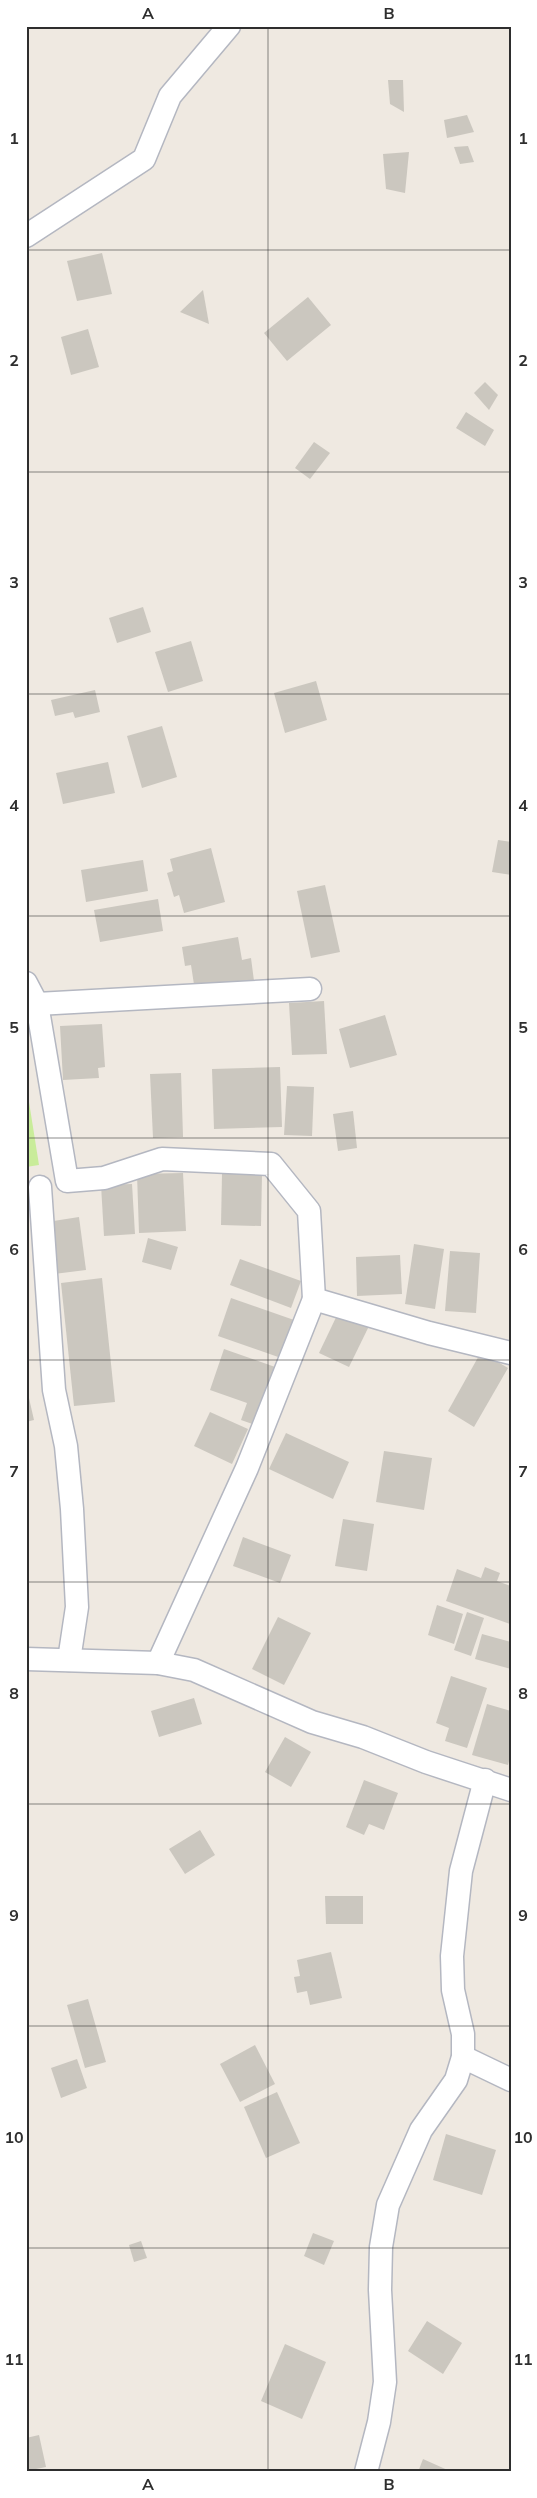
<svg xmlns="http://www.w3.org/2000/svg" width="537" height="2498" font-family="Mulish,sans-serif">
  <rect width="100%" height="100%" fill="#efe9e1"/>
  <path fill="#c9ec9a" d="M 26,1083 L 39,1165 L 26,1167 Z"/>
  <g fill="#cbc7bf">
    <path d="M 388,80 L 403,80 L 404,112 L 390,104 Z"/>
    <path d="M 467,115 L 474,132 L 447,138 L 444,120 Z"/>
    <path d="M 468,146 L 474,162 L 460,164 L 454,147 Z"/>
    <path d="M 409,152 L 405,193 L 386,189 L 383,154 Z"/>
    <path d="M 102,253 L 112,294 L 77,301 L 67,261 Z"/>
    <path d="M 203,290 L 209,324 L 180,312 Z"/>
    <path d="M 308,297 L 331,325 L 287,361 L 264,333 Z"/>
    <path d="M 88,329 L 99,367 L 71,375 L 61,337 Z"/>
    <path d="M 485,382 L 498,395 L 489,410 L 474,393 Z"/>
    <path d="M 466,412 L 494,430 L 485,446 L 456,428 Z"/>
    <path d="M 314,442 L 330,453 L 310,479 L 295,468 Z"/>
    <path d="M 143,607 L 151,632 L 117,643 L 109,618 Z"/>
    <path d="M 191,641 L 203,681 L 168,692 L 155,652 Z"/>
    <path d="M 316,681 L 327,720 L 285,733 L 274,693 Z"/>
    <path d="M 95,690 L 100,712 L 75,718 L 73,712 L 55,716 L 51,700 Z"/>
    <path d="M 162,726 L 177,777 L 142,788 L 127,736 Z"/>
    <path d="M 108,762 L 115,793 L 63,804 L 56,773 Z"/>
    <path d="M 498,840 L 511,842 L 511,875 L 492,872 Z"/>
    <path d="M 211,848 L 225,902 L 184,913 L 179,895 L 174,897 L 167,873 L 173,871 L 170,859 Z"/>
    <path d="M 143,860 L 148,891 L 86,902 L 81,870 Z"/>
    <path d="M 325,885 L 340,952 L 311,958 L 297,891 Z"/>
    <path d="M 158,899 L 163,931 L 100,942 L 94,910 Z"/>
    <path d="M 238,937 L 242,960 L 251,958 L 254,981 L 195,991 L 191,965 L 185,966 L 182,947 Z"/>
    <path d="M 324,1001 L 327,1054 L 292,1055 L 289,1003 Z"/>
    <path d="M 385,1015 L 397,1055 L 350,1068 L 339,1029 Z"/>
    <path d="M 102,1024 L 105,1067 L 98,1068 L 99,1078 L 63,1080 L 60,1026 Z"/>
    <path d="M 280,1067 L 282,1127 L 214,1129 L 212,1069 Z"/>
    <path d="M 181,1073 L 183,1137 L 153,1138 L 150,1074 Z"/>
    <path d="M 287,1086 L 314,1087 L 312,1136 L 284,1135 Z"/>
    <path d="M 353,1111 L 357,1148 L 338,1151 L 333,1114 Z"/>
    <path d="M 183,1173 L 186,1231 L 139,1233 L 137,1174 Z"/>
    <path d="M 222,1174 L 262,1174 L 261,1226 L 221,1225 Z"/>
    <path d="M 132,1184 L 135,1234 L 104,1236 L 101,1185 Z"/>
    <path d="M 79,1217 L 86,1270 L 54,1274 L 47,1222 Z"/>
    <path d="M 148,1238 L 178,1247 L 171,1270 L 142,1262 Z"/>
    <path d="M 414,1244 L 444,1249 L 435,1309 L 405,1304 Z"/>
    <path d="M 450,1251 L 480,1253 L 476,1313 L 445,1311 Z"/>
    <path d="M 400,1255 L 402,1294 L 357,1296 L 356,1257 Z"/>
    <path d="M 240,1259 L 301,1281 L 291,1308 L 230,1285 Z"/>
    <path d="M 102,1278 L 115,1402 L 74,1406 L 61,1283 Z"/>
    <path d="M 231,1298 L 294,1320 L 281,1358 L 218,1336 Z"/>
    <path d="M 340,1309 L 370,1324 L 349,1367 L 319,1353 Z"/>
    <path d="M 224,1349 L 278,1368 L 258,1426 L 241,1420 L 247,1403 L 210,1390 Z"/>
    <path d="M 481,1352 L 508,1368 L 474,1427 L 448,1411 Z"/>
    <path d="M 26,1385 L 34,1420 L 26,1422 Z"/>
    <path d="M 210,1412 L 248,1429 L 232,1464 L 194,1446 Z"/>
    <path d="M 286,1433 L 349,1462 L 333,1499 L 269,1469 Z"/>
    <path d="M 384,1451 L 432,1458 L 424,1510 L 376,1502 Z"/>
    <path d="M 343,1519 L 374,1524 L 367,1571 L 335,1566 Z"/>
    <path d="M 243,1537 L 291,1555 L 280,1583 L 233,1566 Z"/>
    <path d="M 485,1567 L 500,1573 L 497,1581 L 511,1586 L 510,1624 L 446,1601 L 457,1569 L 481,1578 Z"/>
    <path d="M 437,1605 L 463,1614 L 454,1644 L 428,1635 Z"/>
    <path d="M 467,1612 L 484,1618 L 471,1656 L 454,1650 Z"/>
    <path d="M 278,1617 L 311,1633 L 284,1685 L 252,1669 Z"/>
    <path d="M 482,1634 L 511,1642 L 511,1669 L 475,1659 Z"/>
    <path d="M 451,1676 L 487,1688 L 467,1748 L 445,1741 L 449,1728 L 436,1723 Z"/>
    <path d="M 194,1698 L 202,1724 L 159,1737 L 151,1711 Z"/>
    <path d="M 487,1704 L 511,1711 L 511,1753 L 508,1765 L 472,1755 Z"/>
    <path d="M 285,1737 L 311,1752 L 291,1787 L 265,1772 Z"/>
    <path d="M 364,1780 L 398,1793 L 384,1830 L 369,1824 L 364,1835 L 346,1827 Z"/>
    <path d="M 200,1830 L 215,1855 L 185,1874 L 169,1849 Z"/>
    <path d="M 325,1896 L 363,1896 L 363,1924 L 326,1924 Z"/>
    <path d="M 331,1952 L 342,1998 L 310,2005 L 307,1991 L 297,1993 L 294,1977 L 300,1976 L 297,1960 Z"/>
    <path d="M 88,1999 L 106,2062 L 85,2068 L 67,2005 Z"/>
    <path d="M 255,2045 L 275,2084 L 240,2102 L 220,2064 Z"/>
    <path d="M 77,2059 L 87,2088 L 61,2098 L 51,2068 Z"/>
    <path d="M 277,2092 L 300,2143 L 266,2158 L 244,2107 Z"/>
    <path d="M 446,2134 L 496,2150 L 482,2195 L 433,2180 Z"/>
    <path d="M 313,2233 L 334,2241 L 324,2265 L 304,2256 Z"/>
    <path d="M 141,2241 L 147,2258 L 134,2262 L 129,2245 Z"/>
    <path d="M 427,2321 L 462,2343 L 443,2374 L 408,2351 Z"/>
    <path d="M 285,2344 L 326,2362 L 302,2419 L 261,2401 Z"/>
    <path d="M 39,2435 L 46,2467 L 26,2471 L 26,2438 Z"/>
    <path d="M 423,2459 L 452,2472 L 418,2472 Z"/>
  </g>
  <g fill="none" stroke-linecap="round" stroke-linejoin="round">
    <defs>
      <g id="minor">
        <path d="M 26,236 L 144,159 L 170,96 L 229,26"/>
        <path d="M 26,983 L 37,1004 L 67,1181 L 104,1178 L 162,1159 L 271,1164 L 309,1211 L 314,1299 L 429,1333 L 511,1353"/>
        <path d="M 37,1004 L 310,989"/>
        <path d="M 40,1187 L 54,1390 L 66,1446 L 72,1509 L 77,1607 L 69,1660"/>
        <path d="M 26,1659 L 158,1663 L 194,1670 L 312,1722 L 363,1737 L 426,1762 L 511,1790"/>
        <path d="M 158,1663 L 247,1468 L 314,1299"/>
        <path d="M 463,2057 L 511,2080"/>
        <path d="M 366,2472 L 379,2422 L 385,2382 L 380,2290 L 381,2247 L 388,2205 L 421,2130 L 456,2080 L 463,2057 L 463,2034 L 453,1990 L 452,1956 L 461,1871 L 485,1780"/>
      </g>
    </defs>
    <use href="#minor" stroke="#b4b7c1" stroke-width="25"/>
    <use href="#minor" stroke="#fff" stroke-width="22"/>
  </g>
  <path fill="none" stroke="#2e2e2e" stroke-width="1" stroke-opacity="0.55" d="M 268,26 L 268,2472M 26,250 L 511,250M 26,472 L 511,472M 26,694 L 511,694M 26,916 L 511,916M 26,1138 L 511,1138M 26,1360 L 511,1360M 26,1582 L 511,1582M 26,1804 L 511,1804M 26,2026 L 511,2026M 26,2248 L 511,2248"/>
  <rect width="537" height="2498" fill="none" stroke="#ffffff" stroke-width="55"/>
  <rect x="28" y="28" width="482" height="2442" fill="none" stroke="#2e2e2e" stroke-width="2"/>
  <g font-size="16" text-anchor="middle" font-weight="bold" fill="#2e2e2e">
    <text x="148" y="19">A</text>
    <text x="389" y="19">B</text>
    <text x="14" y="144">1</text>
    <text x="523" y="144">1</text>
    <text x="14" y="366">2</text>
    <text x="523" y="366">2</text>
    <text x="14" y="588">3</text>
    <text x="523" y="588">3</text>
    <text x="14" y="811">4</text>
    <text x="523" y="811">4</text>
    <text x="14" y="1033">5</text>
    <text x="523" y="1033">5</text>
    <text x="14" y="1255">6</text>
    <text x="523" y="1255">6</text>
    <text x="14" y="1477">7</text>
    <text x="523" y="1477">7</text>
    <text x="14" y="1699">8</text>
    <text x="523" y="1699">8</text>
    <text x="14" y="1921">9</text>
    <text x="523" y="1921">9</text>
    <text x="14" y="2143">10</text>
    <text x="523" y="2143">10</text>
    <text x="14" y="2365">11</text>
    <text x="523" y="2365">11</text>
    <text x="148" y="2490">A</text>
    <text x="389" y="2490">B</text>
  </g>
</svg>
